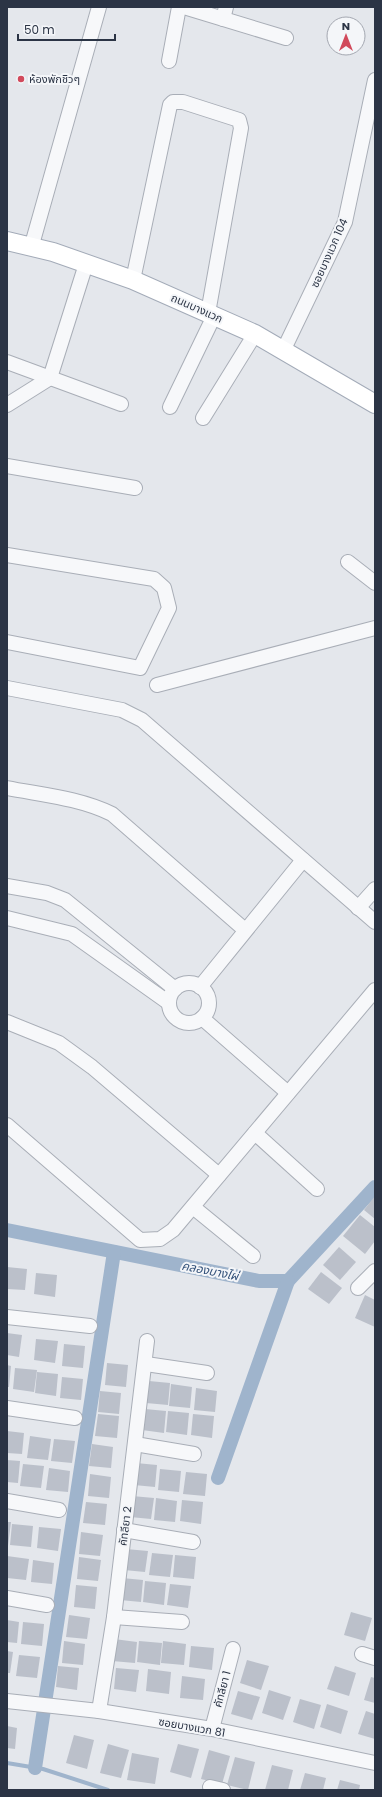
<svg xmlns="http://www.w3.org/2000/svg" width="382" height="1797" font-family="Poppins,'Noto Sans Thai',sans-serif">
  <rect width="100%" height="100%" fill="#e4e7ec"/>
  <g fill="none" stroke-linecap="round" stroke-linejoin="round">
    <path stroke="#9fb4cc" stroke-width="4" d="M 7,1763 L 43,1769 L 108,1790"/>
    <g stroke="#9fb4cc" stroke-width="14">
      <path d="M 7,1230 L 259,1281 L 288,1281 L 375,1187"/>
      <path d="M 218,1478 L 288,1281"/>
      <path d="M 35,1768 L 114,1252"/>
    </g>
  </g>
  <g fill="#bbc0ca">
    <path d="M 375,1196 L 375,1219 L 364,1210 Z"/>
    <path d="M 360,1215 L 375,1227 L 375,1241 L 365,1254 L 343,1236 Z"/>
    <path d="M 339,1247 L 356,1262 L 340,1280 L 323,1265 Z"/>
    <path d="M 7,1267 L 27,1269 L 25,1290 L 7,1289 Z"/>
    <path d="M 321,1272 L 342,1288 L 329,1304 L 308,1289 Z"/>
    <path d="M 36,1273 L 57,1275 L 55,1297 L 34,1294 Z"/>
    <path d="M 365,1295 L 375,1300 L 375,1327 L 355,1318 Z"/>
    <path d="M 7,1333 L 22,1335 L 19,1357 L 7,1355 Z"/>
    <path d="M 36,1339 L 58,1341 L 55,1363 L 34,1360 Z"/>
    <path d="M 64,1344 L 85,1346 L 83,1368 L 62,1366 Z"/>
    <path d="M 107,1363 L 128,1365 L 126,1387 L 105,1385 Z"/>
    <path d="M 7,1365 L 11,1366 L 9,1387 L 7,1387 Z"/>
    <path d="M 15,1368 L 37,1370 L 34,1392 L 13,1389 Z"/>
    <path d="M 37,1372 L 58,1374 L 56,1396 L 35,1393 Z"/>
    <path d="M 62,1377 L 83,1379 L 81,1400 L 60,1398 Z"/>
    <path d="M 149,1381 L 170,1383 L 168,1405 L 146,1403 Z"/>
    <path d="M 171,1384 L 192,1387 L 190,1408 L 169,1406 Z"/>
    <path d="M 196,1388 L 217,1391 L 215,1412 L 194,1410 Z"/>
    <path d="M 100,1391 L 121,1393 L 119,1414 L 98,1412 Z"/>
    <path d="M 145,1409 L 166,1411 L 164,1433 L 142,1430 Z"/>
    <path d="M 168,1411 L 189,1413 L 187,1435 L 166,1432 Z"/>
    <path d="M 98,1414 L 119,1416 L 117,1438 L 95,1436 Z"/>
    <path d="M 193,1414 L 214,1416 L 212,1438 L 191,1435 Z"/>
    <path d="M 7,1431 L 24,1433 L 22,1454 L 7,1453 Z"/>
    <path d="M 30,1436 L 51,1439 L 48,1460 L 27,1458 Z"/>
    <path d="M 54,1439 L 75,1441 L 72,1463 L 51,1461 Z"/>
    <path d="M 92,1444 L 113,1447 L 111,1468 L 89,1466 Z"/>
    <path d="M 7,1460 L 20,1461 L 18,1483 L 7,1482 Z"/>
    <path d="M 136,1463 L 157,1465 L 155,1487 L 134,1485 Z"/>
    <path d="M 23,1464 L 44,1466 L 41,1488 L 20,1486 Z"/>
    <path d="M 49,1468 L 70,1471 L 68,1492 L 46,1490 Z"/>
    <path d="M 160,1469 L 181,1471 L 179,1492 L 158,1490 Z"/>
    <path d="M 186,1472 L 207,1474 L 205,1496 L 183,1494 Z"/>
    <path d="M 90,1474 L 111,1477 L 109,1498 L 88,1496 Z"/>
    <path d="M 132,1496 L 154,1498 L 151,1519 L 130,1517 Z"/>
    <path d="M 156,1498 L 177,1501 L 175,1522 L 154,1520 Z"/>
    <path d="M 182,1500 L 203,1502 L 201,1524 L 180,1521 Z"/>
    <path d="M 86,1502 L 107,1504 L 105,1525 L 83,1523 Z"/>
    <path d="M 7,1522 L 11,1522 L 8,1546 L 7,1546 Z"/>
    <path d="M 12,1524 L 33,1526 L 31,1547 L 10,1545 Z"/>
    <path d="M 39,1527 L 61,1529 L 58,1551 L 37,1548 Z"/>
    <path d="M 81,1532 L 103,1535 L 100,1556 L 79,1554 Z"/>
    <path d="M 126,1549 L 148,1551 L 145,1572 L 124,1570 Z"/>
    <path d="M 152,1553 L 173,1555 L 170,1577 L 149,1575 Z"/>
    <path d="M 175,1555 L 196,1557 L 194,1579 L 173,1577 Z"/>
    <path d="M 7,1556 L 29,1559 L 26,1580 L 7,1578 Z"/>
    <path d="M 79,1557 L 101,1560 L 98,1581 L 77,1579 Z"/>
    <path d="M 33,1560 L 54,1563 L 52,1584 L 31,1582 Z"/>
    <path d="M 122,1578 L 143,1580 L 141,1602 L 120,1600 Z"/>
    <path d="M 145,1581 L 166,1583 L 164,1605 L 143,1602 Z"/>
    <path d="M 170,1584 L 191,1586 L 188,1608 L 167,1605 Z"/>
    <path d="M 76,1585 L 97,1587 L 95,1609 L 74,1607 Z"/>
    <path d="M 351,1612 L 372,1618 L 365,1641 L 344,1635 Z"/>
    <path d="M 69,1615 L 90,1618 L 87,1639 L 66,1637 Z"/>
    <path d="M 7,1620 L 19,1622 L 17,1643 L 7,1642 Z"/>
    <path d="M 23,1622 L 44,1624 L 42,1646 L 21,1644 Z"/>
    <path d="M 114,1639 L 137,1642 L 135,1663 L 112,1661 Z"/>
    <path d="M 64,1641 L 85,1644 L 83,1665 L 62,1663 Z"/>
    <path d="M 139,1641 L 162,1643 L 160,1665 L 137,1662 Z"/>
    <path d="M 163,1641 L 186,1644 L 184,1665 L 161,1663 Z"/>
    <path d="M 191,1646 L 214,1648 L 212,1670 L 189,1667 Z"/>
    <path d="M 7,1651 L 13,1652 L 10,1673 L 7,1673 Z"/>
    <path d="M 19,1655 L 40,1657 L 37,1678 L 16,1676 Z"/>
    <path d="M 247,1660 L 269,1666 L 261,1690 L 240,1683 Z"/>
    <path d="M 58,1666 L 79,1668 L 77,1690 L 56,1687 Z"/>
    <path d="M 335,1666 L 356,1673 L 349,1696 L 327,1689 Z"/>
    <path d="M 116,1668 L 139,1670 L 136,1692 L 114,1689 Z"/>
    <path d="M 148,1669 L 171,1672 L 169,1694 L 146,1691 Z"/>
    <path d="M 182,1676 L 205,1679 L 203,1700 L 180,1698 Z"/>
    <path d="M 371,1677 L 375,1678 L 375,1703 L 364,1700 Z"/>
    <path d="M 269,1690 L 291,1697 L 283,1720 L 262,1713 Z"/>
    <path d="M 238,1691 L 260,1697 L 252,1720 L 231,1714 Z"/>
    <path d="M 300,1699 L 321,1705 L 314,1729 L 293,1722 Z"/>
    <path d="M 327,1704 L 348,1711 L 341,1734 L 320,1727 Z"/>
    <path d="M 366,1711 L 375,1714 L 375,1739 L 358,1734 Z"/>
    <path d="M 7,1726 L 17,1728 L 15,1749 L 7,1748 Z"/>
    <path d="M 74,1735 L 94,1740 L 87,1769 L 66,1763 Z"/>
    <path d="M 108,1744 L 129,1750 L 121,1778 L 100,1773 Z"/>
    <path d="M 178,1744 L 199,1749 L 191,1778 L 170,1772 Z"/>
    <path d="M 209,1750 L 230,1756 L 222,1784 L 201,1779 Z"/>
    <path d="M 132,1753 L 159,1758 L 155,1784 L 127,1780 Z"/>
    <path d="M 235,1757 L 255,1762 L 248,1790 L 227,1785 Z"/>
    <path d="M 272,1765 L 293,1770 L 288,1790 L 265,1790 Z"/>
    <path d="M 305,1773 L 326,1778 L 323,1790 L 300,1790 Z"/>
    <path d="M 340,1780 L 360,1785 L 359,1790 L 337,1790 Z"/>
  </g>
  <g fill="none" stroke-linecap="round" stroke-linejoin="round">
    <defs>
      <g id="minor">
        <path d="M 184,7 L 286,38"/>
        <path d="M 223,19 L 226,7"/>
        <path d="M 169,61 L 179,7"/>
        <path d="M 31,248 L 99,7"/>
        <path d="M 133,280 L 170,105 L 173,102 L 183,102 L 239,120 L 241,128 L 208,313"/>
        <path d="M 283,351 L 345,222 L 375,80"/>
        <path d="M 7,362 L 121,404"/>
        <path d="M 7,405 L 50,378 L 86,264"/>
        <path d="M 170,407 L 214,316"/>
        <path d="M 203,418 L 255,334"/>
        <path d="M 7,466 L 135,488"/>
        <path d="M 7,555 L 154,579 L 164,588 L 169,608 L 140,668 L 7,642"/>
        <path d="M 348,562 L 375,583"/>
        <path d="M 157,685 L 375,628"/>
        <path d="M 7,688 L 122,710 L 142,720 L 375,922"/>
        <path d="M 7,788 C 43,795 79,798 112,814 L 245,930"/>
        <path d="M 7,886 L 47,893 L 65,900 L 175,989"/>
        <path d="M 358,908 L 375,889"/>
        <path d="M 7,918 L 72,934 L 169,1003"/>
        <circle cx="189" cy="1003" r="20"/>
        <path d="M 200,987 L 303,860"/>
        <path d="M 202,1018 L 288,1093"/>
        <path d="M 7,1022 L 59,1043 L 92,1067 L 219,1175"/>
        <path d="M 7,1125 L 140,1240 L 160,1239 L 173,1230 L 375,990"/>
        <path d="M 255,1133 L 317,1189"/>
        <path d="M 193,1207 L 253,1256"/>
        <path d="M 358,1288 L 375,1271"/>
        <path d="M 7,1317 L 90,1326"/>
        <path d="M 146,1364 L 207,1373"/>
        <path d="M 7,1408 L 75,1418"/>
        <path d="M 135,1444 L 194,1454"/>
        <path d="M 7,1501 L 59,1510"/>
        <path d="M 124,1530 L 193,1542"/>
        <path d="M 7,1598 L 47,1605"/>
        <path d="M 114,1617 L 182,1622"/>
        <path d="M 362,1654 L 375,1658"/>
        <path d="M 7,1701 L 99,1711 L 212,1729 L 375,1763"/>
        <path d="M 99,1711 L 114,1617 L 147,1341"/>
        <path d="M 212,1729 L 233,1649"/>
        <path d="M 210,1787 L 223,1790"/>
      </g>
      <path id="major" d="M 7,241 L 53,252 L 133,280 L 255,334 L 375,404"/>
    </defs>
    <use href="#minor" stroke="#a9aeb7" stroke-width="16"/>
    <use href="#major" stroke="#a3abb8" stroke-width="20"/>
    <use href="#minor" stroke="#f7f8fa" stroke-width="14"/>
    <use href="#major" stroke="#fff" stroke-width="18"/>
  </g>
  <circle fill="#d1495b" stroke="#f4f6f9" stroke-width="1.5" cx="21" cy="79" r="4"/>
  <g text-anchor="middle" stroke-width="4" stroke-linejoin="round" paint-order="stroke">
    <g font-size="11" fill="#2b3445" stroke="#f4f6f9" text-anchor="start">
      <text x="29" y="83">ห้องพักชิวๆ</text>
    </g>
    <g font-size="11" fill="#2b3445" stroke="#f4f6f9">
      <text transform="translate(329 253) rotate(-66)" y="4">ซอยบางแวก 104</text>
      <text transform="translate(197 308) rotate(24)" y="4">ถนนบางแวก</text>
      <text transform="translate(125 1526) rotate(-83)" y="4">คัทลียา 2</text>
      <text transform="translate(222 1689) rotate(-75)" y="4">คัทลียา 1</text>
      <text transform="translate(192 1727) rotate(10)" y="4">ซอยบางแวก 81</text>
    </g>
    <g font-size="12" font-style="italic" fill="#34527a" stroke="#f4f6f9">
      <text transform="translate(210 1271) rotate(11)" y="4">คลองบางไผ่</text>
    </g>
  </g>
  <rect width="382" height="1797" fill="none" stroke="#2b3445" stroke-width="16"/>
  <g transform="translate(346 36)"><circle r="19" fill="#f4f6f9" stroke="#a4a8b1"/>
  <path d="M0-3L7 15L0 10L-7 15Z" fill="#d1495b"/>
  <text y="-6" font-size="11" font-weight="bold" text-anchor="middle" fill="#2b3445">N</text>
  </g>
  <path d="M18 34v6h97v-6" fill="none" stroke="#2b3445" stroke-width="2"/>
  <text x="24" y="34" font-size="12" fill="#2b3445" stroke="#f4f6f9" stroke-width="3" paint-order="stroke">50 m</text>
</svg>
